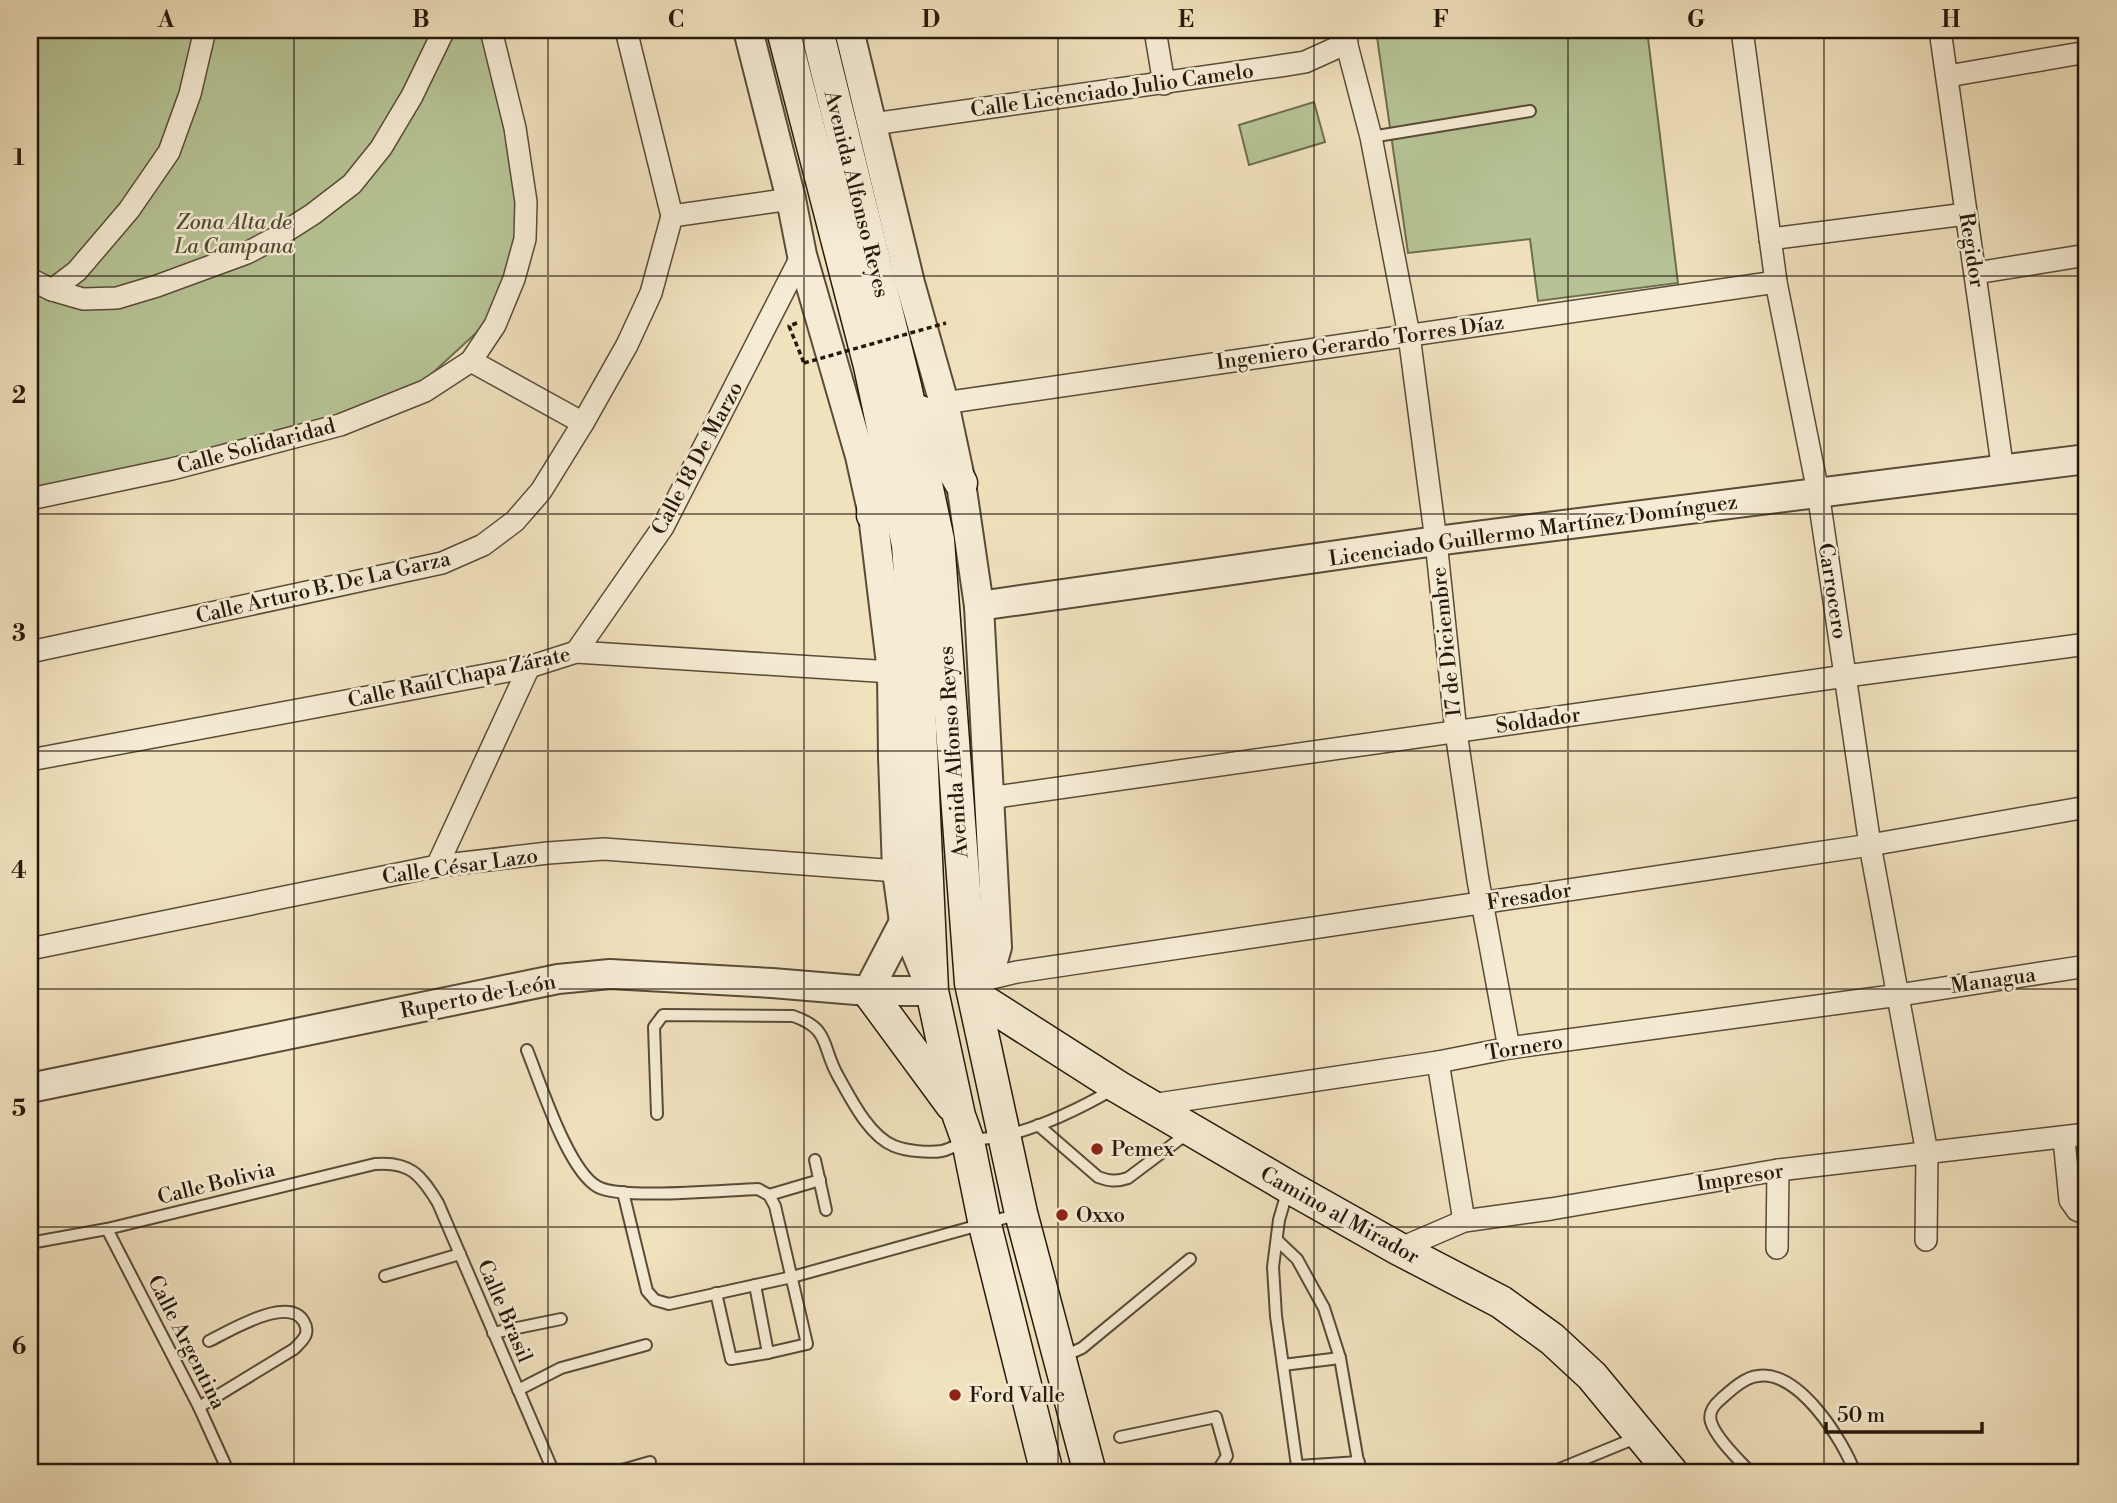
<svg xmlns="http://www.w3.org/2000/svg" width="2117" height="1503" font-family="'Libre Bodoni',serif">
  <rect width="100%" height="100%" fill="#f1e2be"/>
  <filter id="stains"><feTurbulence type="fractalNoise" baseFrequency=".00286" numOctaves="4"/><feColorMatrix values="0 0 0 0 .2 0 0 0 0 .09 0 0 0 0 .02 0 0 0 .5 -.17"/></filter>
  <radialGradient id="worn" r=".72"><stop offset=".6" stop-color="#630" stop-opacity="0"/><stop offset="1" stop-color="#630" stop-opacity=".3"/></radialGradient>
  <g fill="#b6c495" stroke="#6e6e50" stroke-width="2">
    <path d="M 30,30 L 486,30 L 529,228 L 487,323 L 414,390 L 247,445 L 38,498 L 30,482 Z"/>
    <path d="M 1376,30 L 1647,30 L 1678,283 L 1538,301 L 1530,239 L 1408,253 Z"/>
    <path d="M 1314,102 L 1325,142 L 1249,165 L 1239,125 Z"/>
  </g>
  <g fill="none" stroke-linecap="round" stroke-linejoin="round">
    <defs>
      <g id="service">
        <path d="M 1371,137 L 1530,111"/>
        <path d="M 527,1050 C 540,1082 568,1171 598,1187 C 623,1200 725,1190 758,1189 L 769,1195 L 775,1206 L 807,1344 L 768,1353"/>
        <path d="M 657,1114 L 654,1027 L 663,1015 L 793,1016 C 831,1029 821,1046 838,1076 C 851,1099 869,1136 894,1146 C 906,1151 929,1153 942,1151 C 950,1149 959,1144 967,1141 C 979,1138 992,1139 1004,1136 C 1041,1127 1079,1109 1112,1090"/>
        <path d="M 1038,1125 L 1098,1177 C 1109,1181 1116,1182 1128,1178 L 1188,1133"/>
        <path d="M 815,1160 L 826,1210"/>
        <path d="M 1288,1189 L 1279,1220 L 1273,1267 L 1276,1316 L 1298,1473"/>
        <path d="M 623,1192 L 647,1291 L 655,1300 L 669,1304 L 792,1277 L 1019,1214"/>
        <path d="M 769,1195 L 820,1180"/>
        <path d="M 107,1229 L 199,1407 L 229,1473"/>
        <path d="M 1277,1240 L 1297,1259 L 1324,1308 L 1340,1358 L 1360,1473"/>
        <path d="M 30,1243 L 107,1229 L 375,1164 C 410,1161 421,1175 438,1203 L 554,1473"/>
        <path d="M 385,1276 L 460,1254"/>
        <path d="M 716,1293 L 731,1359 L 768,1353 L 755,1285"/>
        <path d="M 493,1333 L 561,1319"/>
        <path d="M 1062,1357 L 1082,1348 L 1190,1259"/>
        <path d="M 1283,1365 L 1340,1358"/>
        <path d="M 518,1390 L 561,1368 L 646,1345"/>
        <path d="M 199,1407 L 294,1349 C 302,1341 311,1334 304,1322 C 289,1294 228,1332 209,1341"/>
        <path d="M 1120,1437 L 1216,1417 L 1227,1456 L 1218,1470 L 1192,1473"/>
        <path d="M 1298,1466 L 1359,1462"/>
        <path d="M 612,1473 L 650,1462"/>
        <path d="M 1550,1473 L 1638,1437"/>
        <path d="M 1751,1473 C 1739,1460 1716,1438 1711,1422 C 1708,1412 1714,1405 1721,1399 C 1731,1390 1745,1377 1758,1376 C 1799,1370 1843,1440 1855,1473"/>
      </g>
      <g id="minor">
        <path d="M 626,30 L 672,216"/>
        <path d="M 1155,30 L 1164,84"/>
        <path d="M 1343,30 L 1371,137 L 1409,335 L 1436,541 L 1456,732 L 1478,880 L 1509,1048"/>
        <path d="M 1742,30 L 1776,282 L 1818,492 L 1870,845 L 1927,1153 L 1926,1240"/>
        <path d="M 1940,30 L 2003,471"/>
        <path d="M 1948,76 L 2087,52"/>
        <path d="M 873,124 L 1286,65 L 1305,62 L 1347,43"/>
        <path d="M 1770,239 L 1966,214"/>
        <path d="M 1976,273 L 2087,255"/>
        <path d="M 30,279 L 52,290 L 83,299 L 117,298 L 157,286 L 247,253 L 277,237 L 313,214 L 352,184 L 381,148 L 412,96 L 444,30"/>
        <path d="M 52,290 L 77,271 L 129,210 L 169,152 L 190,94 L 205,30"/>
        <path d="M 471,361 L 583,423"/>
        <path d="M 944,403 L 1776,282"/>
        <path d="M 30,499 L 172,469 L 340,425 L 425,391 L 471,361 L 495,325 L 514,279 L 525,239 L 526,202 L 515,128 L 491,30"/>
        <path d="M 30,652 L 442,563 L 483,545 L 515,521 L 541,491 L 583,423 L 627,345 L 651,293 L 672,216 L 791,199"/>
        <path d="M 576,652 L 663,527 L 802,255"/>
        <path d="M 30,760 L 529,667 L 576,652 L 892,672"/>
        <path d="M 989,798 L 1846,676 L 2087,644"/>
        <path d="M 437,866 L 529,667"/>
        <path d="M 30,949 L 437,866 L 548,853 L 604,849 L 897,871"/>
        <path d="M 971,983 L 1017,972 L 1870,845 L 2087,807"/>
        <path d="M 1438,1062 L 1464,1221"/>
        <path d="M 1151,1105 L 1438,1062 L 1509,1048 L 1899,995 L 2087,966"/>
        <path d="M 2064,1139 L 2070,1200 L 2077,1210 L 2087,1214"/>
        <path d="M 1777,1248 L 1778,1170"/>
        <path d="M 1399,1249 L 1464,1221 L 1551,1209 L 1778,1170 L 2087,1134"/>
      </g>
      <g id="tertiary">
        <path d="M 849,30 L 910,283 L 944,403 L 961,483 L 979,606 L 997,947 L 993,961 L 971,983"/>
        <path d="M 979,606 L 1436,541 L 2087,459"/>
        <path d="M 868,991 L 904,922"/>
        <path d="M 30,1088 L 558,979 L 610,974 L 772,983 L 868,991 L 932,991 L 904,922 L 897,871 L 893,757 L 892,672 L 873,515 L 860,456 L 802,255 L 791,199 L 748,30"/>
      </g>
      <g id="secondary">
        <path d="M 783,30 L 870,366 L 908,545 L 919,705 L 932,991 L 959,1116 L 968,1141 L 985,1225 L 1047,1473"/>
        <path d="M 817,30 L 905,386 L 938,540 L 971,983 L 1021,1213 L 1090,1473"/>
        <path d="M 920,412 L 961,483"/>
        <path d="M 873,515 L 878,453"/>
        <path d="M 868,991 L 952,1105"/>
        <path d="M 974,995 L 1118,1087 L 1289,1187 L 1399,1249 L 1501,1302 L 1552,1339 L 1592,1376 L 1672,1473"/>
      </g>
    </defs>
    <use href="#service" stroke="#594b38" stroke-width="14"/>
    <use href="#minor" stroke="#594b38" stroke-width="24"/>
    <use href="#tertiary" stroke="#594b38" stroke-width="32"/>
    <use href="#secondary" stroke="#26190c" stroke-width="35"/>
    <path stroke="#26190c" stroke-width="3.5" stroke-dasharray="5 3.5" stroke-linecap="butt" d="M 797,323 L 789,326 L 804,363"/>
    <use href="#service" stroke="#f6ecd5" stroke-width="10"/>
    <use href="#minor" stroke="#f6ecd5" stroke-width="21"/>
    <use href="#tertiary" stroke="#f6ecd5" stroke-width="28"/>
    <use href="#secondary" stroke="#f6ecd5" stroke-width="32"/>
    <path stroke="#26190c" stroke-width="3.5" stroke-dasharray="5 3.5" stroke-linecap="butt" d="M 804,363 L 946,323"/>
  </g>
  <path fill="none" stroke="#26190c" stroke-width="2" stroke-opacity="0.55" d="M 294,30 L 294,1473M 548,30 L 548,1473M 804,30 L 804,1473M 1058,30 L 1058,1473M 1314,30 L 1314,1473M 1568,30 L 1568,1473M 1824,30 L 1824,1473M 30,276 L 2087,276M 30,514 L 2087,514M 30,751 L 2087,751M 30,989 L 2087,989M 30,1227 L 2087,1227"/>
  <g fill="#8f2418" stroke="#f6ecd5" stroke-width="2.5">
    <circle cx="1097" cy="1149" r="7"/>
    <circle cx="1062" cy="1215" r="7"/>
    <circle cx="955" cy="1395" r="7"/>
  </g>
  <g text-anchor="middle" stroke-width="5" stroke-linejoin="round" paint-order="stroke">
    <g font-size="21" fill="#26190c" stroke="#f6ecd5">
      <text transform="translate(1112 90) rotate(-8)" y="7">Calle Licenciado Julio Camelo</text>
      <text transform="translate(857 194) rotate(76)" y="7">Avenida Alfonso Reyes</text>
      <text transform="translate(1972 250) rotate(81)" y="7">Regidor</text>
      <text transform="translate(1360 342) rotate(-8)" y="7">Ingeniero Gerardo Torres Díaz</text>
      <text transform="translate(256 446) rotate(-15)" y="7">Calle Solidaridad</text>
      <text transform="translate(697 458) rotate(-62)" y="7">Calle 18 De Marzo</text>
      <text transform="translate(1533 530) rotate(-8)" y="7">Licenciado Guillermo Martínez Domínguez</text>
      <text transform="translate(323 587) rotate(-13)" y="7">Calle Arturo B. De La Garza</text>
      <text transform="translate(1833 591) rotate(81)" y="7">Carrocero</text>
      <text transform="translate(1446 642) rotate(-96)" y="7">17 de Diciembre</text>
      <text transform="translate(459 677) rotate(-12)" y="7">Calle Raúl Chapa Zárate</text>
      <text transform="translate(1538 720) rotate(-8)" y="7">Soldador</text>
      <text transform="translate(953 752) rotate(-94)" y="7">Avenida Alfonso Reyes</text>
      <text transform="translate(460 866) rotate(-8)" y="7">Calle César Lazo</text>
      <text transform="translate(1529 896) rotate(-9)" y="7">Fresador</text>
      <text transform="translate(1993 980) rotate(-8)" y="7">Managua</text>
      <text transform="translate(478 996) rotate(-11)" y="7">Ruperto de León</text>
      <text transform="translate(1524 1047) rotate(-9)" y="7">Tornero</text>
      <text transform="translate(1740 1177) rotate(-9)" y="7">Impresor</text>
      <text transform="translate(216 1183) rotate(-14)" y="7">Calle Bolivia</text>
      <text transform="translate(1340 1215) rotate(29)" y="7">Camino al Mirador</text>
      <text transform="translate(505 1311) rotate(67)" y="7">Calle Brasil</text>
      <text transform="translate(187 1342) rotate(63)" y="7">Calle Argentina</text>
    </g>
    <g font-size="21" font-style="italic" fill="#514c35" stroke="#f6ecd5">
      <text x="234" y="229">Zona Alta de<tspan x="234" dy="24">La Campana</tspan></text>
    </g>
    <g font-size="21" fill="#26190c" stroke="#f6ecd5" text-anchor="start">
      <text x="1111" y="1156">Pemex</text>
      <text x="1076" y="1222">Oxxo</text>
      <text x="969" y="1402">Ford Valle</text>
    </g>
  </g>
  <rect width="2117" height="1503" fill="none" stroke="#f1e2be" stroke-width="77"/>
  <path d="M1826 1422v10h156v-10" fill="none" stroke="#26190c" stroke-width="3.5"/>
  <text x="1837" y="1422" font-size="21" fill="#26190c" stroke="#f6ecd5" stroke-width="5" paint-order="stroke">50 m</text>
  <rect x="38" y="38" width="2040" height="1426" fill="none" stroke="#26190c" stroke-width="2.5"/>
  <g font-size="23" text-anchor="middle" font-weight="bold" fill="#26190c">
    <text x="166" y="27">A</text>
    <text x="421" y="27">B</text>
    <text x="676" y="27">C</text>
    <text x="931" y="27">D</text>
    <text x="1186" y="27">E</text>
    <text x="1441" y="27">F</text>
    <text x="1696" y="27">G</text>
    <text x="1951" y="27">H</text>
    <text x="19" y="165">1</text>
    <text x="19" y="403">2</text>
    <text x="19" y="641">3</text>
    <text x="19" y="878">4</text>
    <text x="19" y="1116">5</text>
    <text x="19" y="1354">6</text>
  </g>
  <rect width="100%" height="100%" filter="url(#stains)"/>
  <rect width="100%" height="100%" fill="url(#worn)"/>
</svg>
